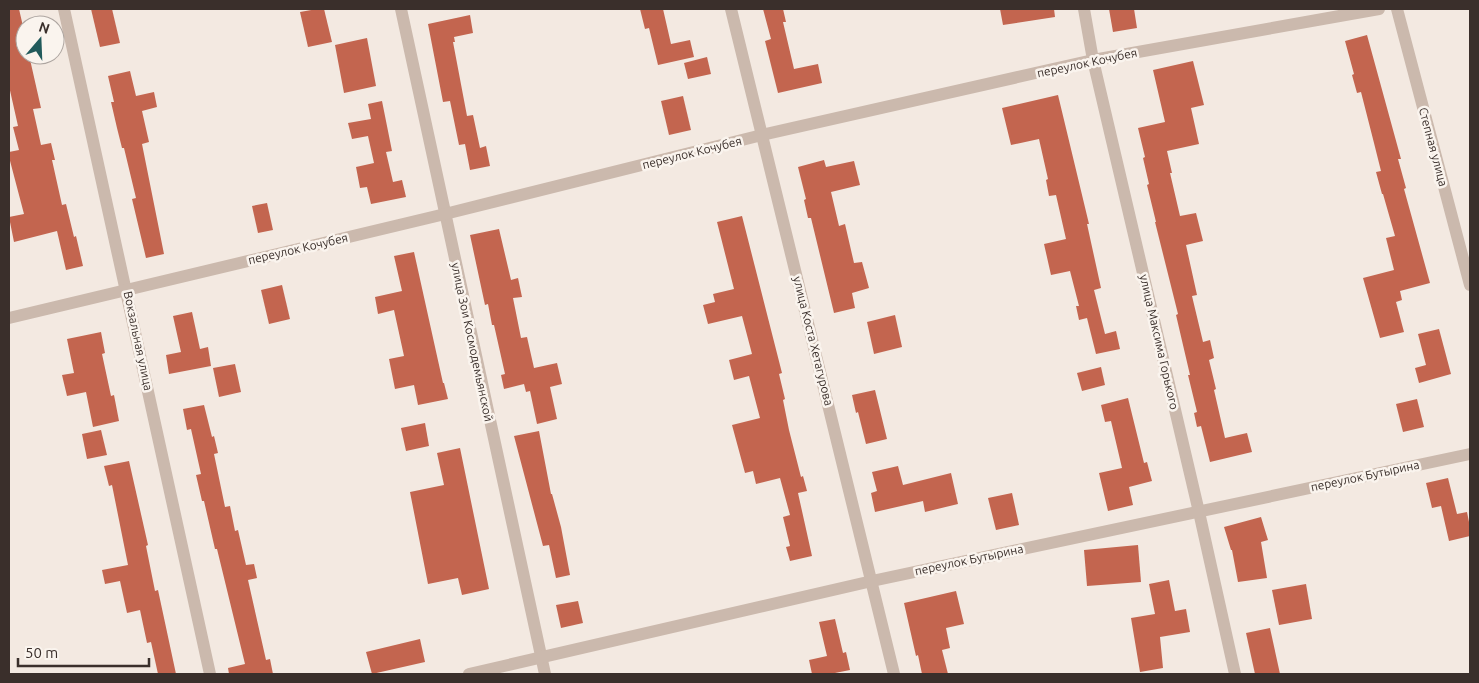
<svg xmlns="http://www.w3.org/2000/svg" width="1479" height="683" font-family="Ubuntu,sans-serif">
  <rect width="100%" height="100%" fill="#f3e9e1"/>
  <g fill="#c3654f">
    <path d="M 9,9 L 19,9 L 25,35 L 25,55 L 29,55 L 41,108 L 33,109 L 41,145 L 51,143 L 55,160 L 52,160 L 62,205 L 66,204 L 74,237 L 76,236 L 83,266 L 66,270 L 57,231 L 14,242 L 9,217 L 24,214 L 9,157 L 9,152 L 19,150 L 13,127 L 18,126 L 9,86 Z"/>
    <path d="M 91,9 L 112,9 L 120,43 L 100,47 Z"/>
    <path d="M 317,9 L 324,9 L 332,42 L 308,47 L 300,12 Z"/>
    <path d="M 640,9 L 663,9 L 671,44 L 690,40 L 694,57 L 658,65 L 649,28 L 645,29 Z"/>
    <path d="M 763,9 L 783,9 L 786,22 L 783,22 L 794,69 L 818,64 L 822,83 L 778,93 L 765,41 L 771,39 Z"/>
    <path d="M 1000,9 L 1054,9 L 1055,17 L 1003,25 Z"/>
    <path d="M 1109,9 L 1134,9 L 1137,28 L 1113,32 Z"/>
    <path d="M 470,15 L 473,33 L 454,37 L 455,42 L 453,42 L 467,116 L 473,115 L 480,148 L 486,146 L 490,166 L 470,170 L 465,144 L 459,145 L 450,101 L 443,102 L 428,24 Z"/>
    <path d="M 1367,35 L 1401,159 L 1398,159 L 1406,188 L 1404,189 L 1430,283 L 1400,291 L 1402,300 L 1396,302 L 1404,332 L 1380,338 L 1363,278 L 1394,270 L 1386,238 L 1395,236 L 1383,194 L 1382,194 L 1376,172 L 1381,171 L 1374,143 L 1361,92 L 1357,93 L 1352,75 L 1354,74 L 1345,41 Z"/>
    <path d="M 367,38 L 376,86 L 344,93 L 335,45 Z"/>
    <path d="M 707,57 L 711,74 L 688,79 L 684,63 Z"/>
    <path d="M 1193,61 L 1204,105 L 1191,108 L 1199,144 L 1167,151 L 1172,173 L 1170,173 L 1180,216 L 1196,213 L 1203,241 L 1186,245 L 1197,295 L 1192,296 L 1203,342 L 1210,340 L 1214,358 L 1209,360 L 1216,389 L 1214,390 L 1225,438 L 1247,433 L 1252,452 L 1210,462 L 1201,426 L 1197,427 L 1194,413 L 1197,412 L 1188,375 L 1190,375 L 1176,315 L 1178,314 L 1155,222 L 1156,222 L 1147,185 L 1149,184 L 1143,158 L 1145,157 L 1138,128 L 1165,122 L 1153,70 Z"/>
    <path d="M 130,71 L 136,96 L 154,92 L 157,107 L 142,111 L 149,142 L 142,144 L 164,254 L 146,258 L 132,199 L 136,198 L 124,148 L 122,148 L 117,128 L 111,102 L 114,102 L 108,76 Z"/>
    <path d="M 1058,95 L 1089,224 L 1087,224 L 1101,288 L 1094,290 L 1105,334 L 1116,331 L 1120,349 L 1096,354 L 1087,318 L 1079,320 L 1076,306 L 1079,306 L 1070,271 L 1051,275 L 1044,244 L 1066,239 L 1056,195 L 1049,196 L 1046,180 L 1048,179 L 1039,139 L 1011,145 L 1002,108 Z"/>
    <path d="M 683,96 L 691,130 L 669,135 L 661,101 Z"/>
    <path d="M 382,101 L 392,151 L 386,152 L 393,182 L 402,180 L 406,197 L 371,204 L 367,187 L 360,188 L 356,167 L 374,163 L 368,136 L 352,139 L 348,123 L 371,119 L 368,104 Z"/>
    <path d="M 824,160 L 826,167 L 854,161 L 860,185 L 831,192 L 839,226 L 845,224 L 854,263 L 862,262 L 869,288 L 852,293 L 855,308 L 834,313 L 811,218 L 808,218 L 804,200 L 806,199 L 798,167 Z"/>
    <path d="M 267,203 L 273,230 L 258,233 L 252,206 Z"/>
    <path d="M 742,216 L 782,373 L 779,374 L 785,399 L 783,400 L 789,430 L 801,477 L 803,476 L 807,491 L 798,493 L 812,556 L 790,561 L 786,547 L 790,546 L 783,517 L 790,515 L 780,478 L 756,484 L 753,471 L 745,473 L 732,425 L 760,418 L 749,376 L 734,380 L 729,360 L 752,354 L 742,316 L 708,324 L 703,305 L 715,302 L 713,294 L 734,289 L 717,222 Z"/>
    <path d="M 499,229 L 511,280 L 518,278 L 522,297 L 513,298 L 521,338 L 527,337 L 534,368 L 557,363 L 562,384 L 550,387 L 557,419 L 537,424 L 530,391 L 526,392 L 524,384 L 504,389 L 501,375 L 505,374 L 494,325 L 492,325 L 488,304 L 485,305 L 470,235 Z"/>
    <path d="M 414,252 L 443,383 L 444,383 L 448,399 L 418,405 L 414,385 L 395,389 L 389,359 L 404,356 L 394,310 L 378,314 L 375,297 L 402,291 L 394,256 Z"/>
    <path d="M 282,285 L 290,319 L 269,324 L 261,290 Z"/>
    <path d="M 192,312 L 200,349 L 208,347 L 211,366 L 169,374 L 166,355 L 181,352 L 173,316 Z"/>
    <path d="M 895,315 L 902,347 L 874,354 L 867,322 Z"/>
    <path d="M 1439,329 L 1451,374 L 1419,383 L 1415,368 L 1426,365 L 1418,334 Z"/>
    <path d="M 101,332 L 105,353 L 102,354 L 111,396 L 114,395 L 119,421 L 93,427 L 86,392 L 67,396 L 62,375 L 74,373 L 67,339 Z"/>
    <path d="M 235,364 L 241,392 L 219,397 L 213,368 Z"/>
    <path d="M 1101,367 L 1105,385 L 1082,391 L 1077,373 Z"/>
    <path d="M 875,390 L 887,439 L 866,444 L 858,412 L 856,413 L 852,395 Z"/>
    <path d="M 1128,398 L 1144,463 L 1147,462 L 1152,481 L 1129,487 L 1133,505 L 1108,511 L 1099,473 L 1122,468 L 1111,421 L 1105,422 L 1101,405 Z"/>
    <path d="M 1417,399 L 1424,427 L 1403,432 L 1396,404 Z"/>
    <path d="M 204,405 L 212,437 L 214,436 L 218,453 L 214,454 L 225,507 L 230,506 L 235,531 L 238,530 L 246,565 L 254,564 L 257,578 L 248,580 L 266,660 L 270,659 L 273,674 L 229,674 L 228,668 L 245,664 L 217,549 L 215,549 L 204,501 L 202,501 L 196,475 L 201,474 L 191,429 L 187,430 L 183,409 Z"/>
    <path d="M 425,423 L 429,446 L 406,451 L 401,428 Z"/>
    <path d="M 101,430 L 107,455 L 87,459 L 82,434 Z"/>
    <path d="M 539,431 L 551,494 L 552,494 L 561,527 L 570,575 L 556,578 L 549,545 L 543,546 L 514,436 Z"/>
    <path d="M 460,448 L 489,589 L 462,595 L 458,578 L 428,584 L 410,492 L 444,485 L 437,453 Z"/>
    <path d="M 129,461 L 148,545 L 146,546 L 155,591 L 158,590 L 176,674 L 158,674 L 151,642 L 147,643 L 140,610 L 127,613 L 120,581 L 105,584 L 102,570 L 128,565 L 112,485 L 109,486 L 104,466 Z"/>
    <path d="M 898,466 L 903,485 L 951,473 L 958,504 L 925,512 L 923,501 L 875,512 L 871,493 L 877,491 L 872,472 Z"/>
    <path d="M 1448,478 L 1457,514 L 1467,512 L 1470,527 L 1470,536 L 1449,541 L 1441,506 L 1432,508 L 1426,483 Z"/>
    <path d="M 1012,493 L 1019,525 L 996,530 L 988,498 Z"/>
    <path d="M 1261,517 L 1268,540 L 1261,542 L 1267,578 L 1238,582 L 1232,550 L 1231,550 L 1224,527 Z"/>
    <path d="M 1138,545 L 1141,582 L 1087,586 L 1084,550 Z"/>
    <path d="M 1169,580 L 1175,611 L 1186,609 L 1190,632 L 1160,637 L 1163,668 L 1140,672 L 1131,618 L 1155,614 L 1149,584 Z"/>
    <path d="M 1306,584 L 1312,619 L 1279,625 L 1272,590 Z"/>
    <path d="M 956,591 L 964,624 L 946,628 L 950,648 L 942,650 L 948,674 L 922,674 L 918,655 L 916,656 L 904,603 Z"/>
    <path d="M 578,601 L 583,623 L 561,628 L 556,605 Z"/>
    <path d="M 835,619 L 843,653 L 846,652 L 850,670 L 830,674 L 812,674 L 809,660 L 827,656 L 819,622 Z"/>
    <path d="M 1270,628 L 1280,674 L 1255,674 L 1246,633 Z"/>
    <path d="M 420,639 L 425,662 L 372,674 L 366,652 Z"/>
  </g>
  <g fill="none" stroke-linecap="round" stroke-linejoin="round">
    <g stroke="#cbb9ad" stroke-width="12">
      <path d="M 64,9 L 210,674"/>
      <path d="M 401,9 L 545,674"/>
      <path d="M 731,9 L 894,674"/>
      <path d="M 1084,9 L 1093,60 L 1199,512 L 1235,674"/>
      <path d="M 1397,9 L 1470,285"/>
      <path d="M 9,318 L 445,214 L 762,135 L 1093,60 L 1379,9"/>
      <path d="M 469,674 L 872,581 L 1470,454"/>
    </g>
  </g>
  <g text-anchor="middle" stroke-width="5" stroke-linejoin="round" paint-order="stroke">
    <g font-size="12" fill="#3a2f2b" stroke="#faf4ee">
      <text transform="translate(1087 63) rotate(-12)" y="4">переулок Кочубея</text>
      <text transform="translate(1433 147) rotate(75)" y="4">Степная улица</text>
      <text transform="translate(692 153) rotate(-14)" y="4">переулок Кочубея</text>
      <text transform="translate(298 249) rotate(-13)" y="4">переулок Кочубея</text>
      <text transform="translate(138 341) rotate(78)" y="4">Вокзальная улица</text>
      <text transform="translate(813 341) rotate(76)" y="4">улица Коста Хетагурова</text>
      <text transform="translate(472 342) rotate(78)" y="4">улица Зои Космодемьянской</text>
      <text transform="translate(1159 342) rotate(77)" y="4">улица Максима Горького</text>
      <text transform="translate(1365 476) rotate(-12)" y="4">переулок Бутырина</text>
      <text transform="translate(969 560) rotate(-12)" y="4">переулок Бутырина</text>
    </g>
  </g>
  <rect width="1479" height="683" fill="none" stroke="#3a2f2b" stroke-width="20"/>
  <g transform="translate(40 40) rotate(19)"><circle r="24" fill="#faf4ee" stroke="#ada5a0"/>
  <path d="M0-4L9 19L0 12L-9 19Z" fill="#215a5b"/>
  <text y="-8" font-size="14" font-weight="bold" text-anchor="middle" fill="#3a2f2b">N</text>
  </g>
  <path d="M18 658v8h131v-8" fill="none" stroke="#3a2f2b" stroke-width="2.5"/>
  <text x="25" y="658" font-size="15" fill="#3a2f2b" stroke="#faf4ee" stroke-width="4" paint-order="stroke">50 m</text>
</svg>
